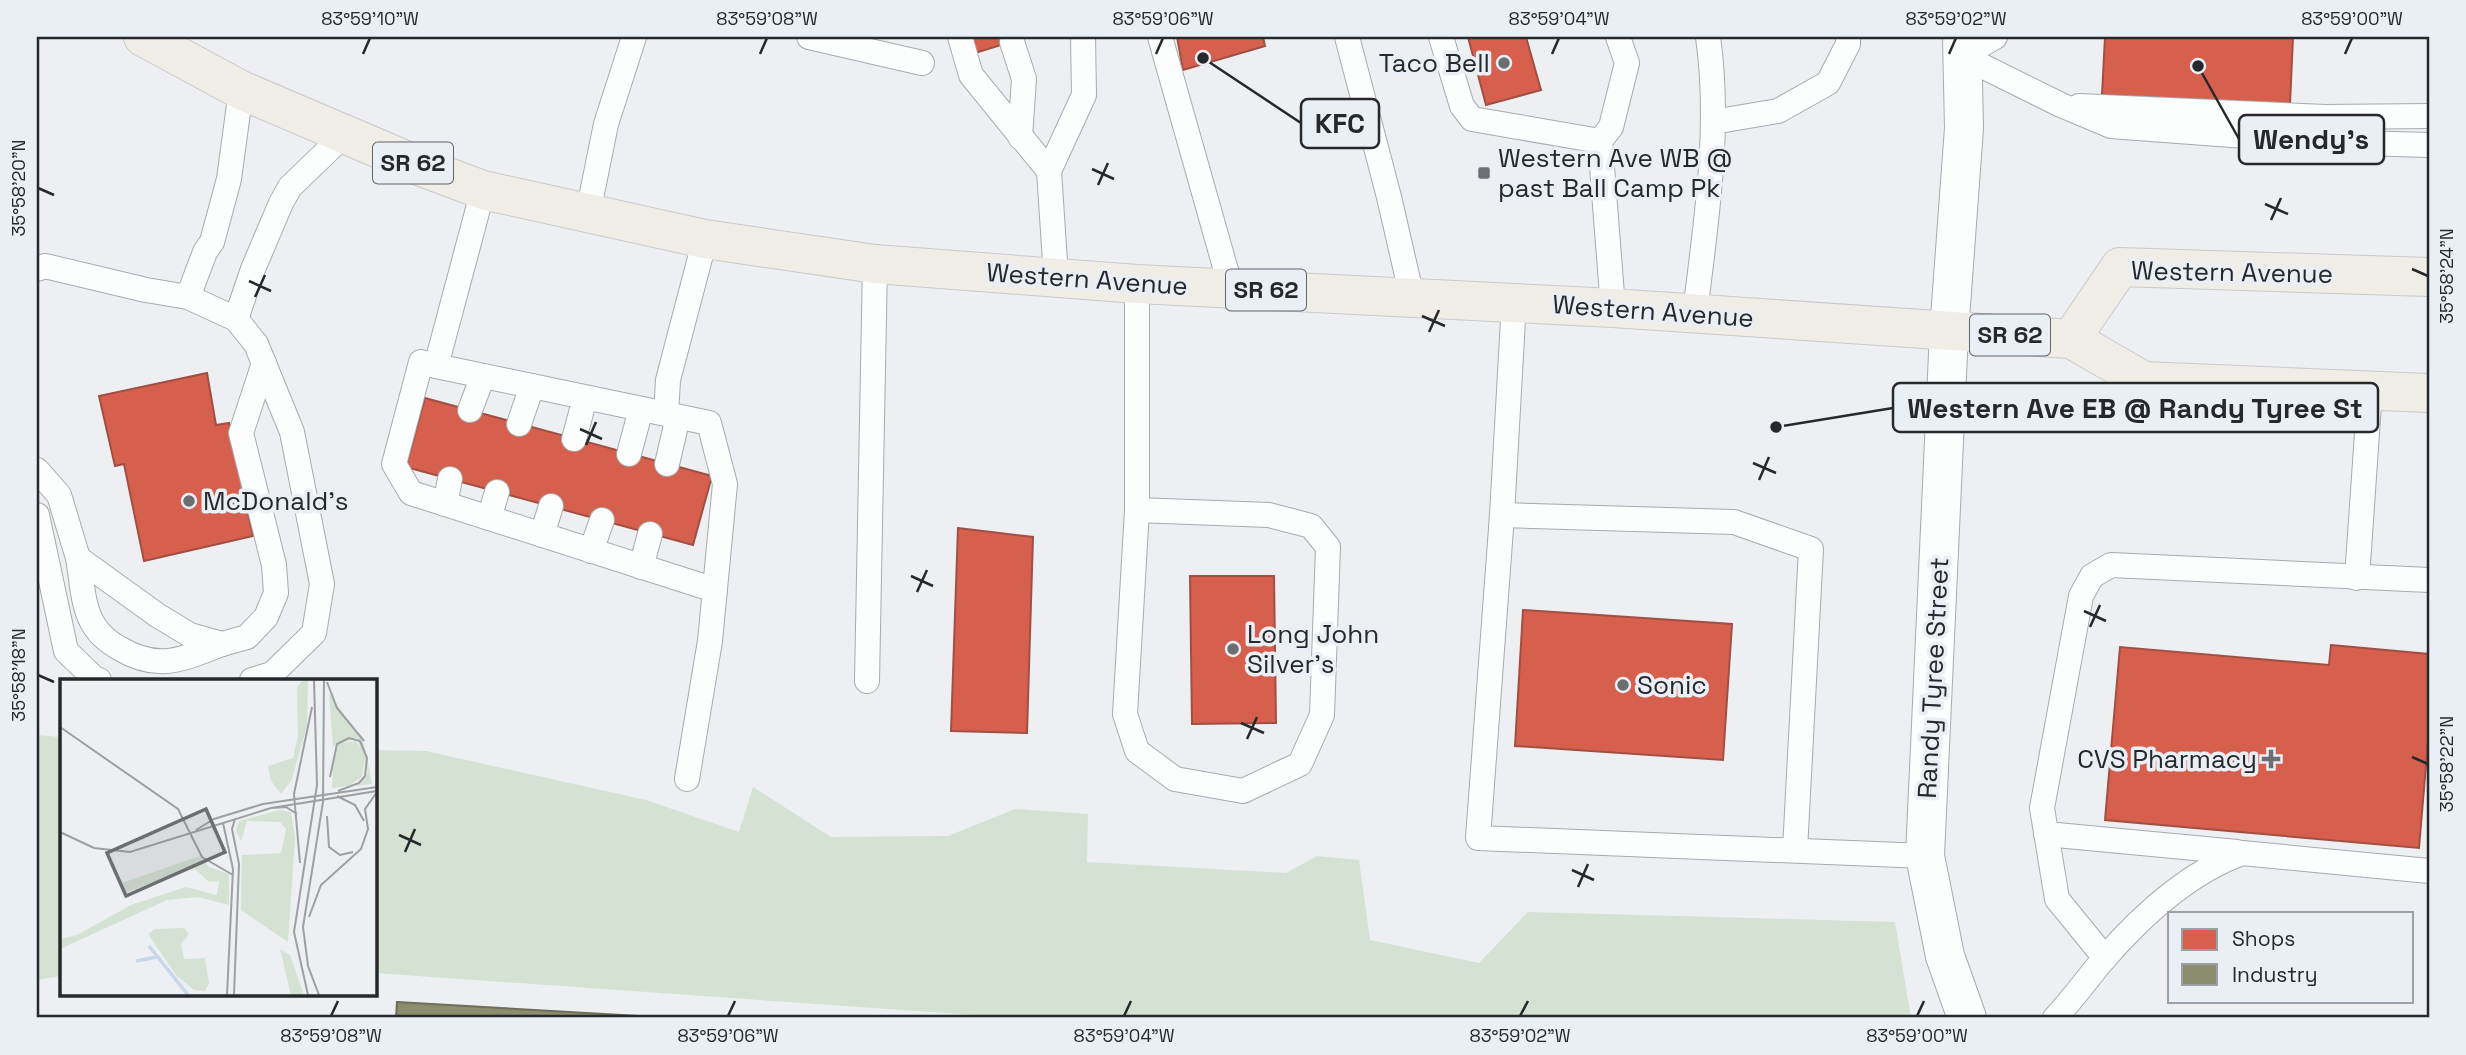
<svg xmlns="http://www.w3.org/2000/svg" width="2466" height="1055" font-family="'Space Grotesk',sans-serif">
  <rect width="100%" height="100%" fill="#edeff2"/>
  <g fill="#d4e2d4">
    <path d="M 37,735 L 61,737 L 61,976 L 37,980 Z"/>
    <path d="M 375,750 L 426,751 L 646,800 L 739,832 L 753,787 L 831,837 L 948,836 L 1015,809 L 1088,814 L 1087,862 L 1286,873 L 1317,856 L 1359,860 L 1370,940 L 1479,963 L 1528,912 L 1895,922 L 1911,1018 L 1017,1018 L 375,973 Z"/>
  </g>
  <g fill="#d6604d" stroke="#a24f43" stroke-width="2">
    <path d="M 969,37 L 1027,37 L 975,53 Z"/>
    <path d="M 1177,37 L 1263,37 L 1265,46 L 1183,70 Z"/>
    <path d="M 1468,37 L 1526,37 L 1541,90 L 1486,105 Z"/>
    <path d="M 2105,37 L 2293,37 L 2290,104 L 2102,95 Z"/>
    <path d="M 207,373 L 216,425 L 229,423 L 253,536 L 144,561 L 124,464 L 115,466 L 99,396 Z"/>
    <path d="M 425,398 L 712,476 L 693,545 L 406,467 Z"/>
    <path d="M 958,528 L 1033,537 L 1027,733 L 951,731 Z"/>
    <path d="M 1190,576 L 1274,576 L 1276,723 L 1192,724 Z"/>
    <path d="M 1523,610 L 1732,624 L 1723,760 L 1515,746 Z"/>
    <path d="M 2331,645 L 2429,654 L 2429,730 L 2419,848 L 2105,820 L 2120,647 L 2329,665 Z"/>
  </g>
  <path fill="#8c8c6e" stroke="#6e6e5a" stroke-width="2" d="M 397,1002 L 674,1018 L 396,1018 Z"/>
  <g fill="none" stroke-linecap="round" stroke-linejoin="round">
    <defs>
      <g id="lane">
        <path d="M 809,37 L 922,63"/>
        <path d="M 960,37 L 971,75 L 1049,171"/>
        <path d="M 1160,37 L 1231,288"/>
        <path d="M 1347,37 L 1389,197 L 1412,297"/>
        <path d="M 1441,37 L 1462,106 L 1472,119 L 1600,141"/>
        <path d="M 1012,42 L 1024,79 L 1020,137"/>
        <path d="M 1962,56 L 2061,105 L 2111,126 L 2324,142 L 2429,145"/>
        <path d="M 1962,56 L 1995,37"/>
        <path d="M 2079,106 L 2325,117 L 2429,116"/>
        <path d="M 1713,122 L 1778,111 L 1828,83 L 1848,44 L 1848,37"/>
        <path d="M 483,190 L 436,366 L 666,414 L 668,380 L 705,239"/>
        <path d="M 588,213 L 606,124 L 634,37"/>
        <path d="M 37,269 L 45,266 L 146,290 L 188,297 L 236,319 L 256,344 L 292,432 L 322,584 L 314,633 L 272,674 L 252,680"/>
        <path d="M 1056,277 L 1049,171 L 1084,95 L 1083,37"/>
        <path d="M 1137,284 L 1137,510 L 1125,714 L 1137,751 L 1175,779 L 1243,791 L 1300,764 L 1322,715 L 1328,547 L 1311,526 L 1269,515 L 1137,510"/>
        <path d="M 188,297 L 205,252 L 212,242 L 229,179 L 241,90"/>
        <path d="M 1514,302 L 1502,515 L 1478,838 L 1925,856"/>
        <path d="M 1613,308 L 1600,141 L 1611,127 L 1627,63 L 1618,37"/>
        <path d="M 1695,313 C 1706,221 1721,129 1708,37"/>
        <path d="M 236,319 L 253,269 L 281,203 L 290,187 L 345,134"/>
        <path d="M 436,366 L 421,362 L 394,464 L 411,493 L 715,590"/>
        <path d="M 470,410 L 483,376"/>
        <path d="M 666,414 L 709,423 L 725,484 L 710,641 L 687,779"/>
        <path d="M 519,424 L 532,386"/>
        <path d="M 574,439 L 585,398"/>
        <path d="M 629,454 L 641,409"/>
        <path d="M 667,464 L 678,417"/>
        <path d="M 37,470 L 59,495 L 78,558 L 157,615 L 190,635 L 222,644 L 247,637 L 266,617 L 276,593 L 274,565 L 241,433 L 264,363"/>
        <path d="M 445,504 L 450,479"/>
        <path d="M 37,515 L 66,651 L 94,678 L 99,680"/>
        <path d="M 1502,515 L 1734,522 L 1811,549 L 1795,850"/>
        <path d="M 489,518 L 497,492"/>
        <path d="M 542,535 L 551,506"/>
        <path d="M 591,551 L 602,520"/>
        <path d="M 78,558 C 82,580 82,608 95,627 C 101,636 110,643 119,648 C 159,672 182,659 222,644"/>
        <path d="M 641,567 L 650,534"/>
        <path d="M 2357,578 L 2370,390"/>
        <path d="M 867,681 L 875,264"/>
        <path d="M 2046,834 L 2237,852"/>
        <path d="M 2105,958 L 2057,899 L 2042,808 L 2081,596 L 2092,576 L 2111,565 L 2429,580"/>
        <path d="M 2055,1018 C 2072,1000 2087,979 2103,960 C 2141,916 2187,873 2242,853 L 2429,871"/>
      </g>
      <path id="secondary" d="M 1962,37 L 1964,128 L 1949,332 L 1925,856 L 1945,956 L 1967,1018"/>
      <g id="primary">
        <path d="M 143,37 L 241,90 L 424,168 L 483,190 L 705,239 L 875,264 L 1137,284 L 1613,308 L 2071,339 L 2144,381 L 2429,393"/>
        <path d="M 2071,339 L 2120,267 L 2429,277"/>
      </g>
    </defs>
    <use href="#lane" stroke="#a8aaad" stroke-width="26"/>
    <use href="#secondary" stroke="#a8aaad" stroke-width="40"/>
    <use href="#primary" stroke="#c9cacc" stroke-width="40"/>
    <use href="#lane" stroke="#fcfdfd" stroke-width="24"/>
    <use href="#secondary" stroke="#fcfdfd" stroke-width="38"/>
    <use href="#primary" stroke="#f0ece6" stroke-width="38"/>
  </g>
  <path fill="none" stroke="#27282b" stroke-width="2.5" d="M 363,54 L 370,38M 760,54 L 767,38M 1156,54 L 1163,38M 1552,54 L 1559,38M 1949,54 L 1956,38M 2345,54 L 2352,38M 1092,169 L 1114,179M 1098,185 L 1108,163M 38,188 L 54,195M 2265,204 L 2288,214M 2271,220 L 2281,198M 2412,269 L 2428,276M 249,281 L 271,291M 255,297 L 265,275M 1422,316 L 1445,326M 1429,332 L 1439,310M 580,429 L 602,439M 586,445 L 596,422M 1753,463 L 1776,473M 1759,480 L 1769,457M 911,576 L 933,586M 917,592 L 927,570M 2084,611 L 2106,621M 2090,627 L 2100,605M 38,675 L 54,682M 1241,723 L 1264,733M 1247,739 L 1257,717M 2412,757 L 2428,764M 399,835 L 421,845M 405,852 L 415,829M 1572,870 L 1594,880M 1578,887 L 1588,864M 331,1016 L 338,1001M 728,1016 L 735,1001M 1124,1016 L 1131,1001M 1520,1016 L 1528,1001M 1917,1016 L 1924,1001"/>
  <g fill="#6c6e71" stroke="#eaeef5" stroke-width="2.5">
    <circle cx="1504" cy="63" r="7"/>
    <rect x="1477" y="166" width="14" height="14" rx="3.5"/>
    <circle cx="189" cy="501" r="7"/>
    <circle cx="1233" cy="649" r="7"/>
    <circle cx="1623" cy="685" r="7"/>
    <path d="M2267.5 748.5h7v7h7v7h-7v7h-7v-7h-7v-7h7z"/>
  </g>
  <g text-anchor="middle" stroke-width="7" stroke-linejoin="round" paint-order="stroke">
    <g fill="#eaeef5" stroke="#626368" stroke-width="2">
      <rect x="373" y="142.5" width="80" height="41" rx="5"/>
      <rect x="1226" y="269.5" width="80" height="41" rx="5"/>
      <rect x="1970" y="314.5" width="80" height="41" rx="5"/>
    </g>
    <g font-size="24" font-weight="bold" fill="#27282b">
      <text x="413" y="171">SR 62</text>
      <text x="1266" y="298">SR 62</text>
      <text x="2010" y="343">SR 62</text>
    </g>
    <g font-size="26" fill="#27282b" stroke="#eaeef5" text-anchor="start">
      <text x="1490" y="72" text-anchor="end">Taco Bell</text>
      <text x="1498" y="167">Western Ave WB @<tspan x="1498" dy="30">past Ball Camp Pk</tspan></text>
      <text x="203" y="510">McDonald's</text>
      <text x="1247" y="643">Long John<tspan x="1247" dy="30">Silver's</tspan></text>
      <text x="1637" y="694">Sonic</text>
      <text x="2257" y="768" text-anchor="end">CVS Pharmacy</text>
    </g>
    <g font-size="26" fill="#27282b" stroke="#eaeef5">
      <text transform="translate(2232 272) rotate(1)" y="9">Western Avenue</text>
      <text transform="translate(1087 279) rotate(4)" y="9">Western Avenue</text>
      <text transform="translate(1653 311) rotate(4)" y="9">Western Avenue</text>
      <text transform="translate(1933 678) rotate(-87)" y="9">Randy Tyree Street</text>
    </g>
  </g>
  <g transform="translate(60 679)">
    <rect width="317" height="317" fill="#edeff2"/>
    <path d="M 243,1 L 248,1 L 247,47 L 232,100 L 221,115 L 211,102 L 208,87 L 233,79 L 238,57 L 237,8 ZM 269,14 L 304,65 L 312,105 L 296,107 L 308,93 L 297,59 L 273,68 ZM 296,62 L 305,77 L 302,98 L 288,107 L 272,109 L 273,79 L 279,65 ZM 220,131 L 231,133 L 235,159 L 228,263 L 181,231 L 182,176 L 221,174 L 226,150 L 220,143 L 187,142 L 181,162 L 176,151 L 179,142 ZM 140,177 L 149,188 L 169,195 L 169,226 L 138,218 L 107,221 L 0,270 L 0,260 L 17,256 L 71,226 L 126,208 L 157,216 L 159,202 L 149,203 L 135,190 L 130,192 L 131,188 L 65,214 L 59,205 ZM 124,249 L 129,255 L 121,265 L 124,280 L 145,279 L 149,305 L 145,312 L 134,311 L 116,296 L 88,255 L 95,250 ZM 220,270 L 230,276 L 244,316 L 231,316 Z" fill="#d4e2d4"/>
    <path fill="none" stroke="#c7d7ec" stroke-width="3.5" d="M 89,267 L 128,316M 76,282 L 97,278"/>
    <path fill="none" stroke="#9e9fa2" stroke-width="2" d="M 267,3 L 277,29 L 304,62M 0,48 L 118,130 L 142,178 L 173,196M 270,98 L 277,65 L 289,59 L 300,62 L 307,79 L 305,97 L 299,104 L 278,112M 277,117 L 295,126 L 304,142M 211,129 L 226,128 L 237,135M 267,137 L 269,168 L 280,176 L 293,173M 163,144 L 173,190 L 167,316M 136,151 L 154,140 L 203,125 L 317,108M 0,153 L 34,169 L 70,173 L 211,129 L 317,112M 240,184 L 234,115 L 252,28M 249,238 L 261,206 L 301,170 L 308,150 L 305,130 L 317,113M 174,316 L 179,185 L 172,150 L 175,140M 248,316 L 234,253 L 257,106 L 254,1M 259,316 L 248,287 L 243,248 L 263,123 L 264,1"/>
    <path fill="#6c6e71" fill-opacity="0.15" stroke="#6c6e71" stroke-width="3.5" d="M 146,130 L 165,173 L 66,217 L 47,174 Z"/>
    <rect width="317" height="317" fill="none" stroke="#27282b" stroke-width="3.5"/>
  </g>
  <path fill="none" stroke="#27282b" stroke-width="2.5" d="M1203 58L1301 123M2198 66L2239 139M1776 427L1893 408"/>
  <g fill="#27282b" stroke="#eaeef5" stroke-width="2.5">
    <circle cx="1203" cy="58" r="7"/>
    <circle cx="2198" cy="66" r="7"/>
    <circle cx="1776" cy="427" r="7"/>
  </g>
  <g fill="#eaeef5" stroke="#27282b" stroke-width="2.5">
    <rect x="1301" y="99" width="78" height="49" rx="7"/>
    <rect x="2239" y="115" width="145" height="49" rx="7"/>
    <rect x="1893" y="383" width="485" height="49" rx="7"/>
  </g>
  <g font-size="28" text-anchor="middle" font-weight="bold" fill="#27282b">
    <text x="1340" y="133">KFC</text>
    <text x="2311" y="149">Wendy's</text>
    <text x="2135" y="418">Western Ave EB @ Randy Tyree St</text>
  </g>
  <rect width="2466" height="1055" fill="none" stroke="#eaeef5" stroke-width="77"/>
  <rect x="2168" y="912" width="245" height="91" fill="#eaeef5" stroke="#9c9fa4" stroke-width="2"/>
  <rect x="2182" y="929" width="35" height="21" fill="#d6604d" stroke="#9c9fa4" stroke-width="2"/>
  <text x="2232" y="946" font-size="21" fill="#27282b">Shops</text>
  <rect x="2182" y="964" width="35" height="21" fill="#8c8c6e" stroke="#9c9fa4" stroke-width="2"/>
  <text x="2232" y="982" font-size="21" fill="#27282b">Industry</text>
  <rect x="38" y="38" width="2390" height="978" fill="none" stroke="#27282b" stroke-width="2.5"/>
  <g font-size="18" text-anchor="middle" fill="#27282b">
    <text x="370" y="25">83°59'10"W</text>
    <text x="767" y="25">83°59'08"W</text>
    <text x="1163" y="25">83°59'06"W</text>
    <text x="1559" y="25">83°59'04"W</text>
    <text x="1956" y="25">83°59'02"W</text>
    <text x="2352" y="25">83°59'00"W</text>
    <text transform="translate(19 188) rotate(-90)" y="6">35°58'20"N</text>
    <text transform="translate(2447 276) rotate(-90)" y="6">35°58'24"N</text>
    <text transform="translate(19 675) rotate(-90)" y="6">35°58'18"N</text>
    <text transform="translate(2447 764) rotate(-90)" y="6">35°58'22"N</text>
    <text x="331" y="1042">83°59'08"W</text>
    <text x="728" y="1042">83°59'06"W</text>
    <text x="1124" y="1042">83°59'04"W</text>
    <text x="1520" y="1042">83°59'02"W</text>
    <text x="1917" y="1042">83°59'00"W</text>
  </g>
</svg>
